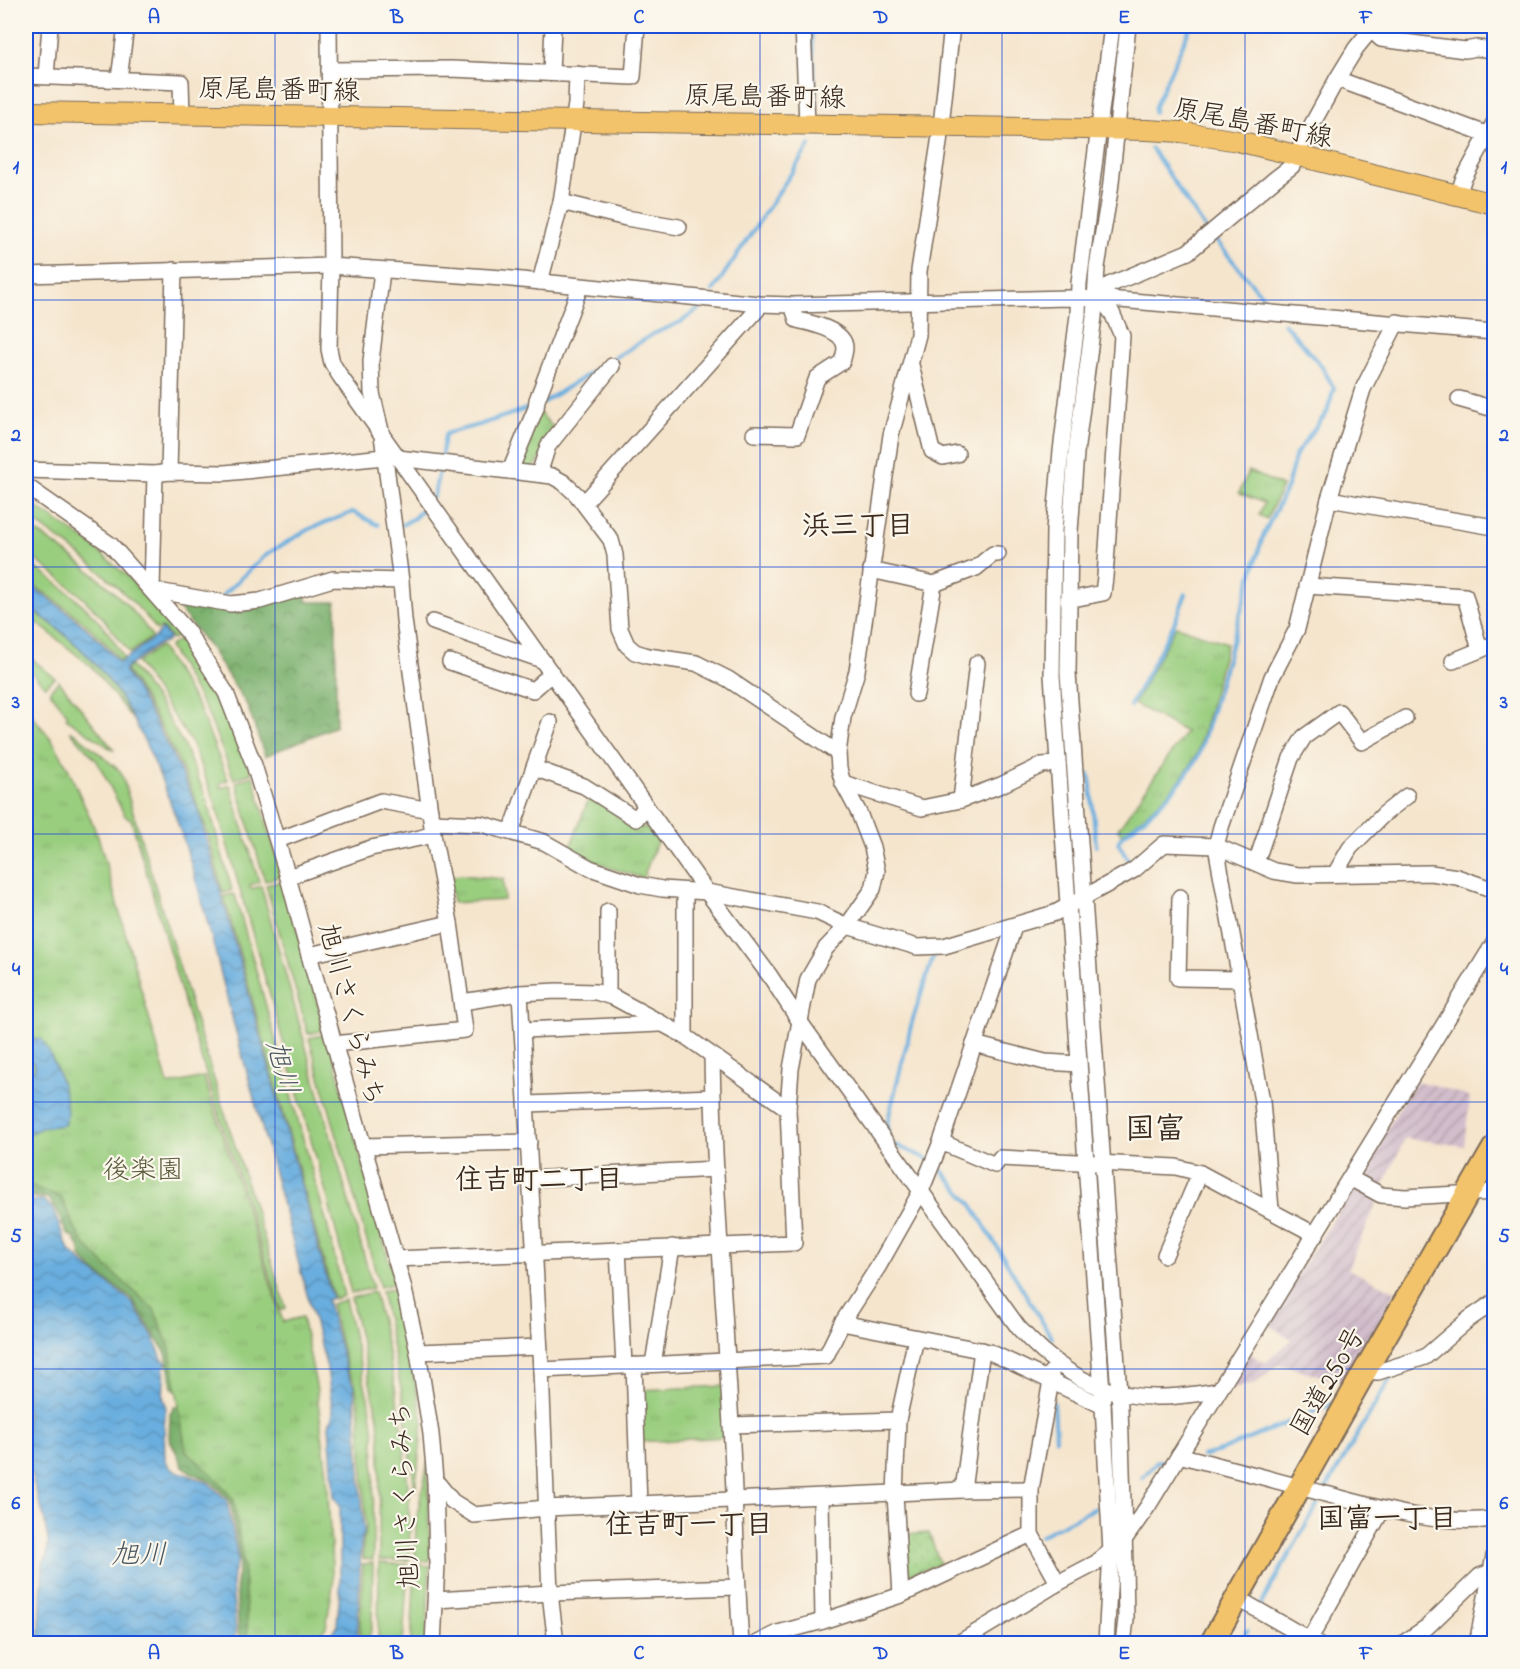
<svg xmlns="http://www.w3.org/2000/svg" width="1520" height="1669" font-family="'Indie Flower','Klee One',sans-serif">
  <defs>
    <pattern id="industrial-furrows" width="10" height="10" patternUnits="userSpaceOnUse" patternTransform="scale(1.5)"><rect width="10" height="10" fill="#d1bdcb"/><path d="M-1 1l2-2M0 10L10 0M9 11l2-2" fill="none" stroke="#ab9aa4"/></pattern>
    <pattern id="forest-crowns" width="20" height="18" patternUnits="userSpaceOnUse" patternTransform="scale(1.5)"><rect width="20" height="18" fill="#7bb16e"/><path d="M2 6a3 3 0 1 1 6 0M12 15a3 3 0 1 1 6 0" fill="none" stroke="#66905a"/></pattern>
    <pattern id="park-tufts" width="24" height="20" patternUnits="userSpaceOnUse" patternTransform="scale(1.5)"><rect width="24" height="20" fill="#9ace7f"/><path d="M3 7l-1-3M5 7V3M7 7l1-3M15 17l-1-3M17 17v-4M19 17l1-3" fill="none" stroke="#86b16d"/></pattern>
    <pattern id="garden-dots" width="8" height="8" patternUnits="userSpaceOnUse" patternTransform="scale(1.5)"><rect width="8" height="8" fill="#9ace7f"/><path d="M2 2h.1M6 6h.1" fill="none" stroke="#86b16d" stroke-width="1.8" stroke-linecap="round"/></pattern>
    <pattern id="water-waves" width="16" height="10" patternUnits="userSpaceOnUse" patternTransform="scale(1.5)"><rect width="16" height="10" fill="#69aedf"/><path d="M0 5q4-4 8 0t8 0" fill="none" stroke="#588eb4"/></pattern>
  </defs>
  <rect width="100%" height="100%" fill="#fbf7ec"/>
  <filter id="ink" filterUnits="userSpaceOnUse"><feTurbulence type="fractalNoise" baseFrequency=".0167" numOctaves="2"/><feDisplacementMap in="SourceGraphic" scale="12" xChannelSelector="R" yChannelSelector="G"/><feConvolveMatrix kernelMatrix="1 2 1 2 8 2 1 2 1" color-interpolation-filters="sRGB"/></filter>
  <filter id="wash" filterUnits="userSpaceOnUse"><feTurbulence type="fractalNoise" baseFrequency=".008" numOctaves="4" result="noise"/><feDisplacementMap in="SourceGraphic" scale="24" xChannelSelector="R" yChannelSelector="G"/><feGaussianBlur stdDeviation="1.35" result="paint"/><feColorMatrix in="noise" values="0 0 0 0 0 0 0 0 0 0 0 0 0 0 0 0 0 1.4 0 .05"/><feComposite in="paint" operator="in"/></filter>
  <g filter="url(#wash)">
    <rect width="100%" height="100%" fill="#f5e5cd"/>
    <g fill="url(#industrial-furrows)">
      <path d="M 1415,1082 L 1430,1084 L 1470,1097 L 1464,1146 L 1405,1138 L 1381,1191 L 1359,1176 Z"/>
      <path d="M 1355,1186 L 1379,1198 L 1348,1269 L 1395,1291 L 1379,1324 L 1344,1382 L 1280,1365 L 1274,1367 L 1256,1383 L 1223,1390 L 1247,1352 L 1265,1363 L 1292,1340 L 1266,1323 Z"/>
    </g>
    <g fill="#9ace7f" stroke="#6a7c4e" stroke-width="1.5">
      <path d="M 26,500 L 88,542 L 127,576 L 180,634 L 173,639 L 162,628 L 157,630 C 126,589 70,544 26,517 Z"/>
      <path d="M 26,525 C 65,550 129,597 152,637 L 130,653 L 103,618 L 79,594 L 26,552 Z"/>
      <path d="M 26,561 C 62,585 105,618 124,659 L 120,661 C 96,627 59,603 26,580 Z"/>
      <path d="M 26,606 C 70,633 110,674 133,720 L 92,667 L 26,614 Z"/>
      <path d="M 182,637 C 212,679 232,725 252,773 L 234,779 L 207,712 L 169,647 Z"/>
      <path d="M 160,646 L 199,708 L 228,780 L 220,783 L 221,788 L 230,785 L 259,882 L 250,885 L 251,889 L 261,886 L 373,1288 L 351,1293 L 329,1203 L 215,802 L 191,742 L 137,663 Z"/>
      <path d="M 26,654 L 55,678 L 45,686 L 26,667 Z"/>
      <path d="M 130,666 L 136,672 L 162,708 L 183,744 L 206,797 L 232,890 L 223,893 C 215,865 210,835 199,809 C 180,759 155,714 126,670 Z"/>
      <path d="M 59,681 L 113,749 L 114,751 L 66,718 L 68,715 L 50,692 L 50,690 Z"/>
      <path d="M 70,731 L 75,733 L 121,772 L 194,1016 L 286,1308 L 281,1310 L 191,1026 L 131,819 L 125,816 L 97,761 Z"/>
      <path d="M 253,776 L 282,876 L 265,881 L 236,782 Z"/>
      <path d="M 284,881 L 325,1030 L 308,1034 L 266,885 Z"/>
      <path d="M 232,894 L 235,895 L 327,1224 L 344,1296 L 334,1299 L 224,896 Z"/>
      <path d="M 327,1034 L 395,1283 L 380,1287 L 309,1038 Z"/>
      <path d="M 396,1289 L 423,1422 L 415,1491 L 403,1398 L 381,1291 Z"/>
      <path d="M 374,1292 C 396,1380 413,1469 409,1560 L 379,1560 L 380,1441 L 378,1418 L 351,1298 Z"/>
      <path d="M 345,1300 L 371,1411 L 374,1435 L 373,1560 L 363,1559 L 363,1543 L 366,1529 L 360,1415 L 355,1383 L 347,1369 L 331,1304 Z"/>
      <path d="M 428,1462 L 430,1561 L 415,1560 L 416,1520 Z"/>
      <path d="M 373,1563 L 372,1626 L 368,1643 L 359,1643 L 363,1564 Z"/>
      <path d="M 379,1563 L 408,1565 L 403,1643 L 378,1643 Z"/>
      <path d="M 415,1565 L 430,1566 L 426,1643 L 411,1644 Z"/>
    </g>
    <g fill="url(#forest-crowns)" stroke="#5b6e46" stroke-width="1.5">
      <path d="M 303,594 L 308,602 L 336,602 L 336,726 L 265,756 L 247,705 L 210,648 L 170,597 L 218,607 Z"/>
      <path d="M 26,1174 L 49,1181 L 156,1286 L 183,1401 L 172,1387 L 166,1353 L 132,1299 L 93,1270 L 81,1257 L 79,1246 L 74,1238 L 67,1234 L 58,1213 L 48,1198 L 26,1197 Z"/>
      <path d="M 190,1405 L 226,1419 L 271,1643 L 239,1642 L 236,1583 L 240,1562 L 230,1501 L 212,1482 L 192,1473 L 183,1466 L 169,1438 L 170,1414 L 174,1407 Z"/>
    </g>
    <g fill="url(#park-tufts)" stroke="#6a7c4e" stroke-width="1.5">
      <path d="M 538,411 L 554,428 L 543,441 L 545,446 C 537,467 538,469 514,468 Z"/>
      <path d="M 1249,471 L 1282,486 L 1267,519 L 1259,515 L 1264,503 L 1239,493 Z"/>
      <path d="M 1176,626 L 1227,643 L 1197,754 C 1179,787 1151,811 1122,834 L 1118,829 L 1186,732 L 1134,704 Z"/>
      <path d="M 26,708 L 52,740 L 67,766 L 98,836 L 168,1085 L 204,1077 L 283,1322 L 302,1317 L 316,1385 L 327,1475 L 333,1585 L 326,1627 L 313,1643 L 244,1643 L 248,1633 L 243,1561 L 234,1500 L 213,1475 L 186,1451 L 170,1349 L 154,1309 L 107,1267 L 81,1240 L 61,1197 L 26,1184 Z"/>
      <path d="M 590,795 L 645,829 L 649,819 L 660,834 L 643,878 L 604,866 L 570,848 Z"/>
      <path d="M 461,875 L 503,879 L 504,900 L 453,903 L 449,877 Z"/>
      <path d="M 725,1386 L 727,1437 L 640,1442 L 639,1390 Z"/>
      <path d="M 26,1503 L 36,1554 L 33,1643 L 26,1643 Z"/>
    </g>
    <path fill="url(#garden-dots)" stroke="#6a7c4e" stroke-width="1.5" d="M 929,1533 L 940,1564 L 904,1576 L 902,1535 Z"/>
    <g fill="url(#water-waves)" stroke="#526c7e" stroke-width="1.5">
      <path d="M 26,582 C 60,606 94,630 119,663 L 155,637 L 162,629 L 170,639 L 166,642 L 159,644 L 124,670 C 154,716 177,761 199,812 L 332,1298 L 327,1300 L 346,1370 L 354,1386 L 364,1533 L 361,1542 L 357,1643 L 326,1643 L 337,1624 L 340,1591 L 340,1506 L 334,1496 L 329,1425 L 333,1414 L 327,1368 C 296,1251 264,1134 232,1017 C 205,913 181,803 127,708 C 104,667 66,631 26,606 Z"/>
      <path d="M 34,1039 L 41,1039 C 53,1053 74,1108 64,1125 L 41,1128 L 31,1133 L 26,1131 L 27,1100 L 26,1074 L 30,1074 L 35,1068 L 33,1063 L 26,1056 L 26,1041 Z"/>
      <path d="M 43,1200 L 52,1208 L 69,1250 L 91,1270 L 131,1301 L 153,1336 L 162,1359 L 167,1363 L 163,1368 L 164,1379 L 163,1397 L 166,1405 L 164,1427 L 165,1460 L 171,1469 L 209,1483 L 227,1501 L 238,1560 L 233,1573 L 232,1585 L 236,1632 L 233,1643 L 39,1643 L 43,1562 L 47,1557 L 48,1541 L 44,1517 L 26,1459 L 26,1203 L 32,1201 Z"/>
    </g>
    <g fill="none" stroke-linecap="round" stroke-linejoin="round">
      <g stroke="#69aedf" stroke-width="4">
        <path d="M 811,26 L 816,104"/>
        <path d="M 1154,112 L 1155,106 L 1191,26"/>
        <path d="M 1151,148 L 1205,228"/>
        <path d="M 1213,237 L 1267,302"/>
        <path d="M 713,291 L 810,145"/>
        <path d="M 542,403 L 653,334 L 681,322 L 700,308"/>
        <path d="M 441,458 L 445,435 L 448,433 L 479,425 L 532,407"/>
        <path d="M 431,499 L 434,495 L 440,466"/>
        <path d="M 402,525 L 414,518 L 427,505"/>
        <path d="M 223,595 L 267,554 L 309,529 L 353,512 L 378,525"/>
        <path d="M 1130,706 L 1174,624 L 1186,594"/>
        <path d="M 1089,774 L 1091,786 L 1096,846"/>
        <path d="M 1132,865 L 1118,843 L 1121,837 C 1151,813 1180,789 1199,755 L 1263,536 L 1287,487 L 1296,454 L 1327,412 L 1334,388 L 1322,367 L 1284,323"/>
        <path d="M 888,1135 L 887,1124 L 912,1022 L 935,951"/>
        <path d="M 895,1145 L 930,1160"/>
        <path d="M 938,1166 L 972,1205 L 1052,1338"/>
        <path d="M 1054,1403 L 1056,1439"/>
        <path d="M 1202,1456 L 1220,1451 L 1337,1402"/>
        <path d="M 1142,1478 L 1158,1461 L 1168,1462"/>
        <path d="M 1326,1489 L 1394,1372"/>
        <path d="M 1040,1536 L 1095,1508"/>
        <path d="M 1260,1606 L 1320,1500"/>
        <path d="M 1239,1644 L 1247,1630"/>
      </g>
    </g>
  </g>
  <g filter="url(#ink)">
    <g fill="none" stroke-linecap="round" stroke-linejoin="round">
      <defs>
        <g id="minor">
          <path d="M 329,26 L 331,266 L 329,349 L 332,363 L 340,376 L 707,892 L 770,976 L 800,1022 L 1018,1327 C 1046,1359 1086,1389 1130,1395 C 1159,1400 1188,1395 1217,1391"/>
          <path d="M 803,26 L 807,124"/>
          <path d="M 1371,30 L 1381,39 L 1465,50 L 1476,48 L 1494,50"/>
          <path d="M 329,70 L 451,69 L 633,77 L 637,26"/>
          <path d="M 551,73 L 553,26"/>
          <path d="M 26,76 L 181,82 L 182,115"/>
          <path d="M 46,76 L 50,26"/>
          <path d="M 119,79 L 126,26"/>
          <path d="M 1337,79 L 1489,135"/>
          <path d="M 1458,196 L 1463,180 L 1494,123"/>
          <path d="M 561,202 L 626,218 L 679,227"/>
          <path d="M 26,275 L 331,266 L 502,278 L 759,304 L 792,305 L 1067,298 L 1108,299 L 1494,332"/>
          <path d="M 540,282 L 561,202 L 576,104 L 577,74"/>
          <path d="M 911,365 L 932,451 L 943,457 L 957,454"/>
          <path d="M 1459,399 L 1494,409"/>
          <path d="M 754,434 L 797,435 L 817,378 L 842,362 C 843,358 845,352 845,348 C 845,330 811,323 797,320 L 792,305"/>
          <path d="M 398,458 L 552,476 L 563,482 L 577,495 L 611,540 L 615,555 L 620,629 L 627,645 L 635,652 L 648,656 L 696,663 L 728,679 L 838,753"/>
          <path d="M 26,470 L 155,474 L 169,472 L 225,473 L 384,457"/>
          <path d="M 510,471 L 536,408 L 537,400 L 580,287"/>
          <path d="M 169,472 L 174,270"/>
          <path d="M 155,474 L 152,590 L 231,604 L 260,601 L 333,579 L 401,581"/>
          <path d="M 539,474 L 548,446 L 612,366"/>
          <path d="M 26,486 L 111,545 L 187,631 L 226,693 L 254,765 L 288,877 L 309,955 L 403,1285 L 418,1352 L 431,1434 L 435,1480 L 437,1564 L 433,1644"/>
          <path d="M 1329,499 L 1494,527"/>
          <path d="M 584,503 L 757,310 L 759,304"/>
          <path d="M 871,570 L 934,584 L 976,568 L 993,554 L 998,554"/>
          <path d="M 1307,586 L 1465,596 L 1480,650 L 1453,661"/>
          <path d="M 1068,600 L 1103,593 L 1105,577 L 1122,336 L 1112,313 L 1101,299 L 1109,285 L 1188,252 L 1275,179 L 1292,166 L 1304,139 L 1337,79 L 1356,48 L 1374,26"/>
          <path d="M 433,622 L 542,660"/>
          <path d="M 1480,650 L 1494,644"/>
          <path d="M 450,662 L 533,690 L 552,673"/>
          <path d="M 916,694 L 934,584"/>
          <path d="M 534,768 L 584,786 L 636,819 L 646,806"/>
          <path d="M 843,783 L 922,808 L 961,800 L 1001,785 L 1042,765 L 1058,764"/>
          <path d="M 961,800 L 977,663"/>
          <path d="M 432,822 L 482,824 L 544,842 L 590,868 L 640,885 L 662,889 L 707,892 L 817,912 L 847,926 L 917,947 L 944,946 L 1055,913 L 1134,870 L 1164,844 L 1216,846 L 1274,871 L 1298,875 L 1431,873 L 1457,877 L 1494,890"/>
          <path d="M 511,832 L 550,722"/>
          <path d="M 278,840 L 381,801 L 430,810"/>
          <path d="M 1256,863 L 1291,758 L 1304,737 L 1339,712 L 1362,742 L 1405,718"/>
          <path d="M 1335,874 L 1350,848 L 1384,814 L 1407,796"/>
          <path d="M 288,877 L 371,848 L 420,838 L 433,834"/>
          <path d="M 1180,897 L 1178,978 L 1240,979"/>
          <path d="M 309,955 L 450,923"/>
          <path d="M 520,993 L 541,1370 L 550,1593 L 556,1644"/>
          <path d="M 608,995 L 608,911"/>
          <path d="M 462,1002 L 520,993 L 557,991 L 596,992 L 615,998 L 685,1036 L 788,1109"/>
          <path d="M 523,1030 L 660,1024"/>
          <path d="M 685,1036 L 685,891"/>
          <path d="M 334,1044 L 465,1030 L 450,923 L 433,834 L 404,620 L 401,581 L 382,435 L 372,393 L 371,361 L 382,271"/>
          <path d="M 974,1044 L 1045,1062 L 1079,1064"/>
          <path d="M 712,1056 C 714,1179 724,1302 731,1425 C 735,1498 736,1571 741,1644"/>
          <path d="M 527,1104 L 713,1097"/>
          <path d="M 941,1142 L 995,1165 L 1000,1158 L 1176,1167 L 1200,1173 L 1316,1235"/>
          <path d="M 362,1146 L 529,1142"/>
          <path d="M 1350,1178 L 1381,1195 L 1405,1197 L 1494,1192"/>
          <path d="M 531,1179 L 716,1169"/>
          <path d="M 1271,1210 L 1262,1101 L 1216,846 L 1221,827 L 1272,677 L 1297,629 L 1329,499 L 1363,389 L 1397,322"/>
          <path d="M 618,1250 L 624,1365"/>
          <path d="M 1165,1255 L 1200,1173"/>
          <path d="M 395,1259 L 794,1243 L 788,1109 L 791,1069 L 808,979 L 826,948 L 847,926 L 873,889 L 877,871 L 872,847 L 859,813 L 843,783 L 839,769 L 838,753 L 843,717 L 857,671 L 891,435 L 918,335 L 919,271 L 939,143 L 952,26"/>
          <path d="M 842,1323 L 990,1352 L 1103,1406"/>
          <path d="M 418,1352 L 539,1347"/>
          <path d="M 653,1364 L 672,1247"/>
          <path d="M 634,1365 L 639,1505"/>
          <path d="M 541,1370 L 826,1356 L 842,1323 L 878,1267 L 921,1191 L 941,1142 L 1014,927"/>
          <path d="M 1365,1371 L 1378,1372 L 1425,1357 L 1469,1319 L 1494,1302"/>
          <path d="M 1051,1372 L 1051,1381 L 1031,1489 L 1031,1534 L 1058,1583"/>
          <path d="M 731,1425 L 898,1420"/>
          <path d="M 1179,1455 C 1227,1468 1275,1480 1322,1493 C 1379,1508 1435,1526 1494,1519"/>
          <path d="M 435,1480 L 452,1501 L 474,1515 L 546,1508 L 963,1490 L 1031,1489"/>
          <path d="M 963,1490 L 982,1350"/>
          <path d="M 821,1497 L 823,1621"/>
          <path d="M 901,1595 L 895,1494 L 898,1420 L 916,1338"/>
          <path d="M 1237,1598 L 1317,1644"/>
          <path d="M 436,1600 L 550,1593 L 737,1587"/>
          <path d="M 756,1644 L 778,1633 L 823,1621 L 901,1595 L 1031,1534"/>
          <path d="M 957,1644 L 1058,1583 L 1096,1563 L 1124,1540 L 1148,1506 L 1494,943"/>
          <path d="M 1106,1644 L 1111,1552 L 1103,1406 L 1052,675 L 1054,530 L 1061,451 L 1078,315 L 1079,283 L 1112,26"/>
          <path d="M 1123,1644 L 1126,1619 L 1125,1565 L 1120,1407 L 1068,673 L 1070,531 L 1076,453 L 1094,317 L 1097,267 L 1110,191 L 1128,26"/>
          <path d="M 1307,1644 L 1382,1510"/>
          <path d="M 1402,1644 L 1427,1627 L 1480,1576 L 1491,1572"/>
          <path d="M 1477,1644 L 1494,1556"/>
        </g>
        <path id="major" d="M 26,112 L 1147,130 L 1181,132 L 1238,141 L 1494,204"/>
        <path id="highway" d="M 1211,1644 L 1365,1371 L 1494,1148"/>
      </defs>
      <use href="#minor" stroke="#7c6b5b" stroke-width="18"/>
      <use href="#major" stroke="#7c6b5b" stroke-width="22"/>
      <use href="#highway" stroke="#7c6b5b" stroke-width="26"/>
      <use href="#minor" stroke="#fff" stroke-width="15"/>
      <use href="#major" stroke="#f2c36a" stroke-width="20"/>
      <use href="#highway" stroke="#f2c36a" stroke-width="22"/>
    </g>
  </g>
  <path fill="none" stroke="#1d4ed8" stroke-width="1.5" stroke-opacity="0.55" d="M 275,26 L 275,1644M 518,26 L 518,1644M 760,26 L 760,1644M 1002,26 L 1002,1644M 1245,26 L 1245,1644M 26,300 L 1494,300M 26,567 L 1494,567M 26,834 L 1494,834M 26,1102 L 1494,1102M 26,1369 L 1494,1369"/>
  <g text-anchor="middle" stroke-width="4.5" stroke-linejoin="round" paint-order="stroke">
    <g font-size="27" fill="#3b2a1e" stroke="#fbf7ec">
      <text transform="translate(279 89) rotate(1)" y="9">原尾島番町線</text>
      <text transform="translate(765 96) rotate(1)" y="9">原尾島番町線</text>
      <text transform="translate(1253 122) rotate(11)" y="9">原尾島番町線</text>
      <text transform="translate(352 1014) rotate(75)" y="9">旭川さくらみち</text>
      <text transform="translate(1327 1381) rotate(-60)" y="9">国道250号</text>
      <text transform="translate(404 1496) rotate(-93)" y="9">旭川さくらみち</text>
    </g>
    <g font-size="27" fill="#585b3b" stroke="#fbf7ec">
      <text x="143" y="1178">後楽園</text>
    </g>
    <g font-size="28" font-weight="bold" fill="#3b2a1e" stroke="#fbf7ec">
      <text x="858" y="534">浜三丁目</text>
      <text x="539" y="1188">住吉町二丁目</text>
      <text x="1387" y="1527">国富一丁目</text>
      <text x="689" y="1533">住吉町一丁目</text>
    </g>
    <g font-size="28" font-style="italic" fill="#4b5862" stroke="#fbf7ec">
      <text transform="translate(284 1067) rotate(75)" y="10">旭川</text>
      <text x="139" y="1563">旭川</text>
    </g>
    <g font-size="30" font-weight="bold" fill="#3b2a1e" stroke="#fbf7ec">
      <text x="1155" y="1138">国富</text>
    </g>
  </g>
  <rect width="1520" height="1669" fill="none" stroke="#fbf7ec" stroke-width="66"/>
  <rect x="33" y="33" width="1454" height="1603" fill="none" stroke="#1d4ed8" stroke-width="2"/>
  <g font-size="20" text-anchor="middle" font-weight="bold" fill="#1d4ed8">
    <text x="154" y="23">A</text>
    <text x="397" y="23">B</text>
    <text x="639" y="23">C</text>
    <text x="881" y="23">D</text>
    <text x="1124" y="23">E</text>
    <text x="1366" y="23">F</text>
    <text x="16" y="173">1</text>
    <text x="1504" y="173">1</text>
    <text x="16" y="441">2</text>
    <text x="1504" y="441">2</text>
    <text x="16" y="708">3</text>
    <text x="1504" y="708">3</text>
    <text x="16" y="975">4</text>
    <text x="1504" y="975">4</text>
    <text x="16" y="1242">5</text>
    <text x="1504" y="1242">5</text>
    <text x="16" y="1509">6</text>
    <text x="1504" y="1509">6</text>
    <text x="154" y="1659">A</text>
    <text x="397" y="1659">B</text>
    <text x="639" y="1659">C</text>
    <text x="881" y="1659">D</text>
    <text x="1124" y="1659">E</text>
    <text x="1366" y="1659">F</text>
  </g>
</svg>
